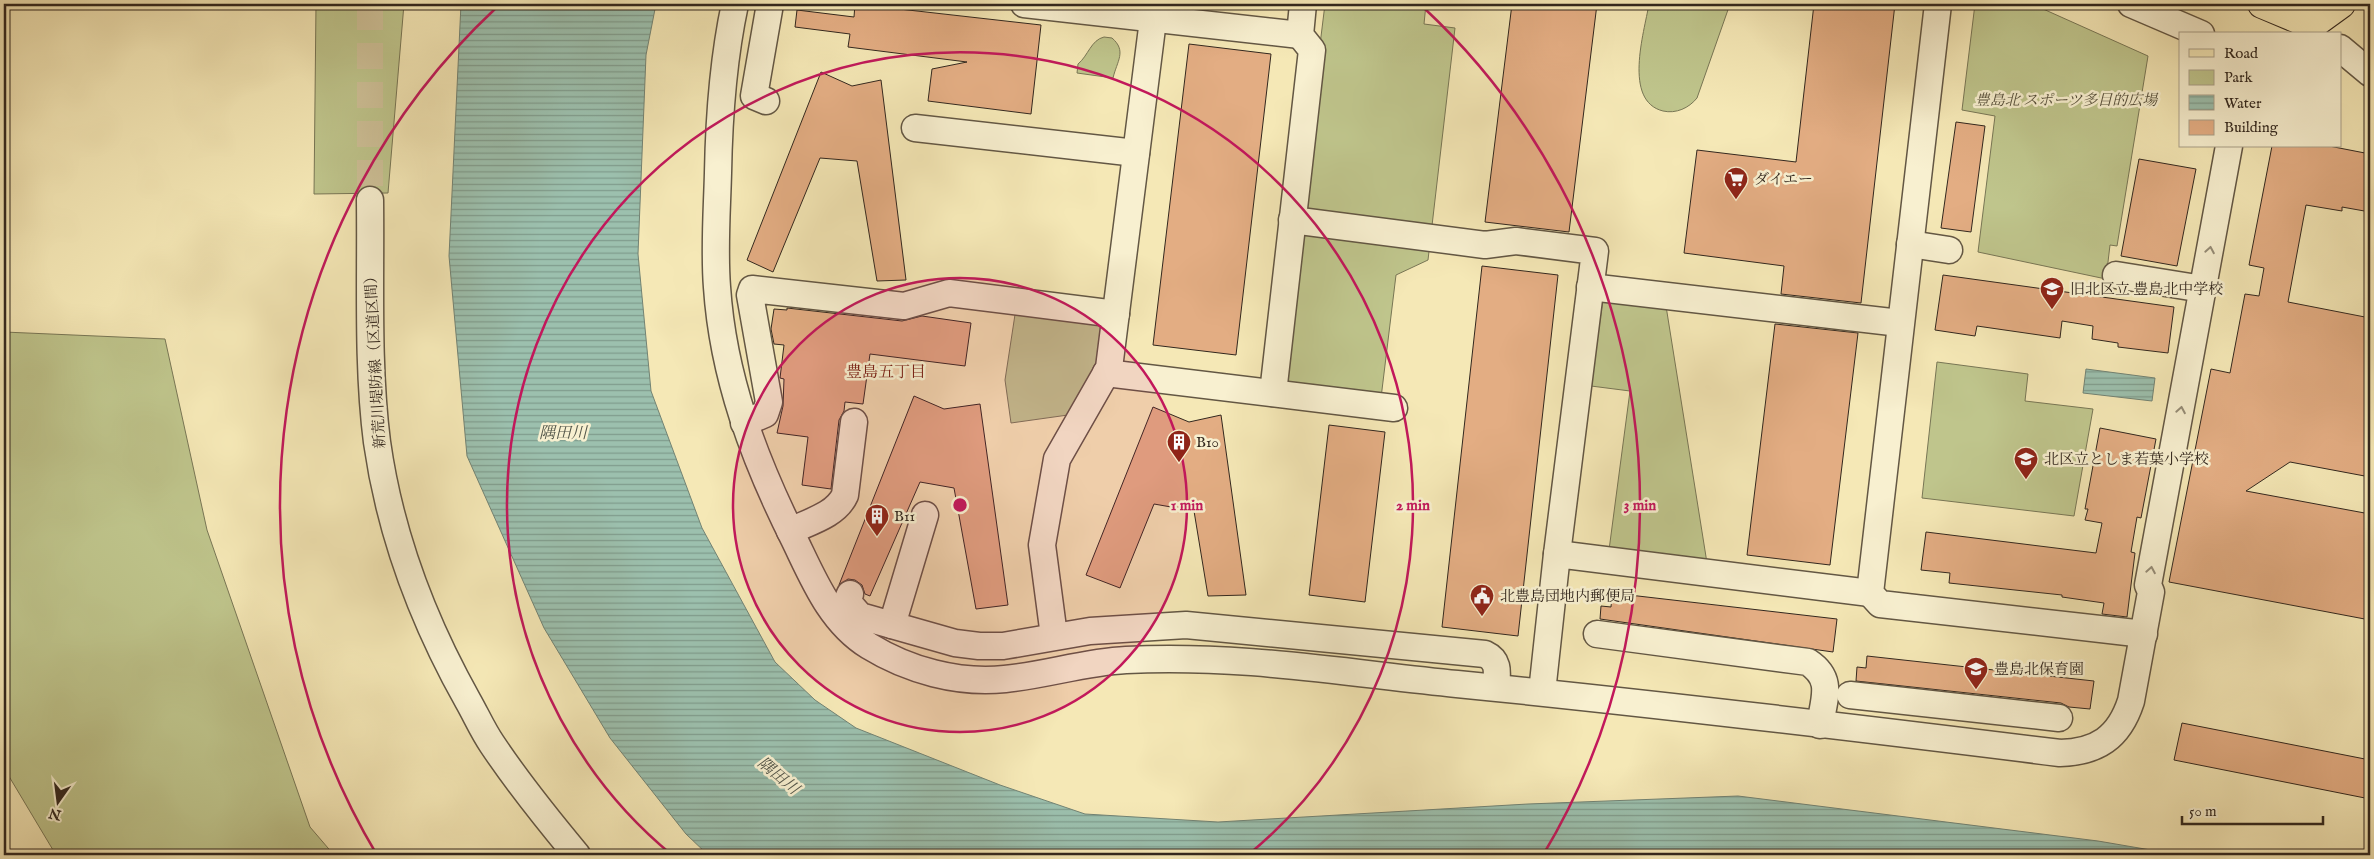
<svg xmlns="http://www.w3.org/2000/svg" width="2374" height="859" font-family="'IM FELL English','Noto Serif JP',serif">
  <defs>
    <pattern id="water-rules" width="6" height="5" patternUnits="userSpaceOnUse" patternTransform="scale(1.25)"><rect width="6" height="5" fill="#9cc0ae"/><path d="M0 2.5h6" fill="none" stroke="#809c8d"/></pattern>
  </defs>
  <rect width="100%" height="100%" fill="#f5e8b6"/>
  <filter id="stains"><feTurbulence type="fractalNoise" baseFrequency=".004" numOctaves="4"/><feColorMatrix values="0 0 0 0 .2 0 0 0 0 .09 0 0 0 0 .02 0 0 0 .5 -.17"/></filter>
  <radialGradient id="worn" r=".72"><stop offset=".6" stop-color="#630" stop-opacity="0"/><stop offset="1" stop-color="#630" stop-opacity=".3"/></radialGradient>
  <g fill="#bfc58c" stroke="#787655">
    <path d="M 316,4 L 404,4 L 388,193 L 314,194 Z"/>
    <path d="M 1325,4 L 1426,4 L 1424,24 L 1455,28 L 1428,260 L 1396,275 L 1381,398 L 1278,386 Z"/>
    <path d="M 1649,4 L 1730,4 L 1697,98 C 1689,108 1676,114 1663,111 C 1623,101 1644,33 1649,4 Z"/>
    <path d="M 1975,4 L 2032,4 L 2148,56 L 2117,246 L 2110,245 L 2106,279 L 1978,252 L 1995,116 L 1962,110 Z"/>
    <path d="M 1104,37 L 1112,38 C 1127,51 1117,61 1113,78 L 1077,73 L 1078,64 C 1088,56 1091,40 1104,37 Z"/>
    <path d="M 1603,298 L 1666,306 L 1707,563 L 1609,550 L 1630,391 L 1591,386 Z"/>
    <path d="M 1016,308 L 1105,319 L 1100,368 L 1068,415 L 1011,423 L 1005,380 Z"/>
    <path d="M 4,332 L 165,339 L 207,530 L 310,827 L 334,855 L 56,855 L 4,768 Z"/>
    <path d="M 1937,362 L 2028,374 L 2025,401 L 2093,409 L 2074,516 L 1922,498 Z"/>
  </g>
  <g fill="url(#water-rules)" stroke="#728374">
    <path d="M 461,4 L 656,4 L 646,55 L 638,254 L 651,391 L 702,528 L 775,662 L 815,700 L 856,728 L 1000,785 L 1085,814 L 1218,822 L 1528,804 L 1738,796 L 2098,841 L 2180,855 L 708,855 L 686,834 L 610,738 L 544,628 L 467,456 L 449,256 Z"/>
    <path d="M 2086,369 L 2155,378 L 2152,401 L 2083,393 Z"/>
  </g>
  <g fill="#e3ad83" stroke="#32271e">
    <path d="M 855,4 L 1041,25 L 1031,114 L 928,101 L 932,69 L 967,62 L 848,47 L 850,34 L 795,27 L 797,10 L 854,17 Z"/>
    <path d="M 1512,4 L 1597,4 L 1569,232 L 1485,222 Z"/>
    <path d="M 1814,4 L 1895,4 L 1861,303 L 1781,294 L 1784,266 L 1684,253 L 1697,150 L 1796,162 Z"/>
    <path d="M 1189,44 L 1271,54 L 1236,355 L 1153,345 Z"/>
    <path d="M 821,72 L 852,86 L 881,80 L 906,280 L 877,281 L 857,161 L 820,158 L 773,272 L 747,260 Z"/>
    <path d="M 1956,122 L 1985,126 L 1971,232 L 1941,228 Z"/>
    <path d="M 2272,146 L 2329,146 L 2370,154 L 2370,212 L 2342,207 L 2342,211 L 2306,205 L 2288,302 L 2370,318 L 2370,477 L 2290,462 L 2246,491 L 2370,514 L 2370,620 L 2169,582 L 2211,369 L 2230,373 L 2245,294 L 2259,296 L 2264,268 L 2249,265 Z"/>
    <path d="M 2139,159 L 2196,169 L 2177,266 L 2121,256 Z"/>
    <path d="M 1482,266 L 1558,275 L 1518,636 L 1442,627 Z"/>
    <path d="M 1943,275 L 2174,307 L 2168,353 L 2118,347 L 2118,343 L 2092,339 L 2093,326 L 2062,321 L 2060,338 L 1977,326 L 1975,336 L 1935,330 Z"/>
    <path d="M 787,308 L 902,321 L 922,316 L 971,323 L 965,366 L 870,354 L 863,404 L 845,402 L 844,411 L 839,420 L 831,489 L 802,485 L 808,437 L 777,433 L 783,406 L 784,379 L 780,378 L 784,345 L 774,344 L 771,329 L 774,309 L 787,310 Z"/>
    <path d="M 1775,324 L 1858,333 L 1830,565 L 1747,555 Z"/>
    <path d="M 914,396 L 944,409 L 980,404 L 1008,605 L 976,609 L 954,488 L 920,482 L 870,596 L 865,594 L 862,585 L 855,580 L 848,579 L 839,585 Z"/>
    <path d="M 1153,407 L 1189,422 L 1221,415 L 1246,595 L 1208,596 L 1194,511 L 1154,504 L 1120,588 L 1086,575 Z"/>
    <path d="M 1329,425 L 1385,432 L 1365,602 L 1309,595 Z"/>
    <path d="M 2100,428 L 2156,439 L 2141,518 L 2137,517 L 2131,552 L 2135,553 L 2127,617 L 2102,614 L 2104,603 L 2062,597 L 2062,595 L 1949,583 L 1950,573 L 1921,570 L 1926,532 L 2096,553 L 2102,523 L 2085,520 L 2088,509 L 2085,509 Z"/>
    <path d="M 1612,593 L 1837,619 L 1833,652 L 1600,619 L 1601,606 L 1611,607 Z"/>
    <path d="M 1867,656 L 2094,681 L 2090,709 L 2069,707 L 2061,703 L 1856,681 L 1857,667 L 1866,668 Z"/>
    <path d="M 2182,723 L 2370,760 L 2370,799 L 2174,760 Z"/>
  </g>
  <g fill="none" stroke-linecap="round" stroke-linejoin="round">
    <path stroke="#cec198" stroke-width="26" stroke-dasharray="26 13" stroke-linecap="butt" d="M 370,4 L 370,200"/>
    <defs>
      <g id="minor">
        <path d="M 735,4 C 723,60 719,116 718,173 C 717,211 714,249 717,287 C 723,377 754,459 794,539 C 813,578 830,622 869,646 C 908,670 958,684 1005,679 C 1046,675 1085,662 1126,660 C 1237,654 1347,673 1457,684 C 1658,704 1859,728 2060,753 C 2097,752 2119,738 2131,701 L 2151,592 L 2148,585 L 2229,146"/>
        <path d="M 1024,4 L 1300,35"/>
        <path d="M 1938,4 L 1870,593 L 1880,604 L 2144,634"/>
        <path d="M 2131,4 L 2201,34"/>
        <path d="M 2340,48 L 2370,73"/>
        <path d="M 766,101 L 754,96 L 770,4"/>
        <path d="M 915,128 L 1136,153"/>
        <path d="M 370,200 C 371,279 367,365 377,442 C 390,534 423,621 468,701 C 476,715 483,731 492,744 C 518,783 547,819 577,855"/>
        <path d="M 1292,220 L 1485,245 L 1516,241 L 1595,251 L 1557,554"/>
        <path d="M 1910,244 L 1949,250"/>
        <path d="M 2116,275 L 2203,289"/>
        <path d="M 1590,287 L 1900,323"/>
        <path d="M 1106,373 L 1394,408"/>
        <path d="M 1273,393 L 1312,50 L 1300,35 L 1303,4"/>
        <path d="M 744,423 L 765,414 L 769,402 L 750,295 L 752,289 L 904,306 L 949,293 L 1116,314"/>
        <path d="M 790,531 C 809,522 836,515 845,495 L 854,422"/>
        <path d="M 850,594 L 847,601 L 860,616 L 955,643 L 979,646 L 1003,646 L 1090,631 L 1186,625 L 1485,654 C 1500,661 1497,673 1496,687"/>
        <path d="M 892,625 L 925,515"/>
        <path d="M 1597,634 L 1808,662 C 1834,679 1824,698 1820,725"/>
        <path d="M 1054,636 L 1042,545 L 1057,459 L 1109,368 L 1155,4"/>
        <path d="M 1542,692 L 1557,554 L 1870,593"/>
        <path d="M 1850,695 L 2059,718"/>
      </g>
      <path id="major" d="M 2262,4 L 2312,25 L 2341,4"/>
    </defs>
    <use href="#minor" stroke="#635744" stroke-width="29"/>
    <use href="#major" stroke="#32271e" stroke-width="30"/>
    <use href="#minor" stroke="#f8f0d0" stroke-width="26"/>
    <use href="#major" stroke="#f5e8b6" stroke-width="28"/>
  </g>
  <defs><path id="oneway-chevron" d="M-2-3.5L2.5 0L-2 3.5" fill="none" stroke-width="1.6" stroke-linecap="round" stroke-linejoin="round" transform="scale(1.25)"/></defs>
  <g stroke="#958c77">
    <use href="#oneway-chevron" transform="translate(2210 250) rotate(-80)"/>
    <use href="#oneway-chevron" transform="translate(2181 410) rotate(-80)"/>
    <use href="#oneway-chevron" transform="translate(2151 570) rotate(-80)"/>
  </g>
  <circle cx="960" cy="505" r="227" fill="#c2185b" fill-opacity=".12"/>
  <g fill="none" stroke="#c2185b" stroke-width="2.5">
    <circle cx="960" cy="505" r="227"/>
    <path d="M672 855A453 453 0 1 1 1248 855"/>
    <path d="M377 855A680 680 0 0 1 496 8M1424 8A680 680 0 0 1 1543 855"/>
  </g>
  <defs>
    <symbol id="supermarket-pin" viewBox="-11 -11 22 30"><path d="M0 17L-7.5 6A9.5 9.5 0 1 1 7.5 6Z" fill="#8f2418" stroke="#f8f0d0"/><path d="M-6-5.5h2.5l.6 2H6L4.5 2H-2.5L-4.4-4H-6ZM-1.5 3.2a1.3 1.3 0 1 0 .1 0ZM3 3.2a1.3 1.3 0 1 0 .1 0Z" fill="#fff"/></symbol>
    <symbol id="school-pin" viewBox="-11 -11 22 30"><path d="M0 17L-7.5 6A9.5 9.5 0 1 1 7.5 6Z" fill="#8f2418" stroke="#f8f0d0"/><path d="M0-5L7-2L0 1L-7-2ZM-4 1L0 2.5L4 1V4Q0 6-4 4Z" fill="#fff"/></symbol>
    <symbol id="building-pin" viewBox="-11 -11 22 30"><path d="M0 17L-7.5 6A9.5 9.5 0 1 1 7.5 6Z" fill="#8f2418" stroke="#f8f0d0"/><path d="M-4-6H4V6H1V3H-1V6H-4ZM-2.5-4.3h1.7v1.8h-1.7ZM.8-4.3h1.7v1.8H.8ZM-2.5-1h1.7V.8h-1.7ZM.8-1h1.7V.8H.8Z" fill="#fff"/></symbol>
    <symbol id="civic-pin" viewBox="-11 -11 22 30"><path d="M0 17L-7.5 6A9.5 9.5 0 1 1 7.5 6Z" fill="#8f2418" stroke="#f8f0d0"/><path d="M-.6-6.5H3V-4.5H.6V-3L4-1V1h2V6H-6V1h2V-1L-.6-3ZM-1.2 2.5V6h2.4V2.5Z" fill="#fff"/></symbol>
  </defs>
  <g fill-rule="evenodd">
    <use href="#supermarket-pin" x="1722" y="165" width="28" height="38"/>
    <use href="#school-pin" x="2038" y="275" width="28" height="38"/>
    <use href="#building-pin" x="1165" y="428" width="28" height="38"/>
    <use href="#school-pin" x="2012" y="445" width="28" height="38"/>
    <use href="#building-pin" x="863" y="502" width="28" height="38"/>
    <use href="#civic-pin" x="1468" y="582" width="28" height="38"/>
    <use href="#school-pin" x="1962" y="655" width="28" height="38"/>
  </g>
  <g text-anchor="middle" stroke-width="5" stroke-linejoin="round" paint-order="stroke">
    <g font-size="15" font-style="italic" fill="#554e3a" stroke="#f8f0d0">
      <text x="2066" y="105">豊島北 スポーツ多目的広場</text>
    </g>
    <g font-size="15" fill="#32271e" stroke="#f8f0d0" text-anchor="start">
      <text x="1754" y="184">ダイエー</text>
      <text x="2070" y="294">旧北区立 豊島北中学校</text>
      <text x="1196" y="447">B10</text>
      <text x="2044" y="464">北区立としま若葉小学校</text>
      <text x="894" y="521">B11</text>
      <text x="1500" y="601">北豊島団地内郵便局</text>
      <text x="1994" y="674">豊島北保育園</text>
    </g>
    <g font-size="15" fill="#32271e" stroke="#f8f0d0">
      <text transform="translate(375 359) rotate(-93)" y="5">新荒川堤防線（区道区間）</text>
    </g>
    <g font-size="16" fill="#7a1f14" stroke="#f8f0d0">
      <text x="886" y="377">豊島五丁目</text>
    </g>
    <g font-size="16" font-style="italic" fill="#525549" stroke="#f8f0d0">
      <text x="563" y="438">隅田川</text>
      <text transform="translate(779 775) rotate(40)" y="6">隅田川</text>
    </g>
  </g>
  <circle cx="960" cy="505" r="8" fill="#c2185b" stroke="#f8f0d0" stroke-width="2.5"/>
  <g font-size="15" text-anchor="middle" font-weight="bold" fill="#c2185b" stroke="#f8f0d0" stroke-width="5" stroke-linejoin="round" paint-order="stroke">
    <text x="1187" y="510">1 min</text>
    <text x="1413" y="510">2 min</text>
    <text x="1640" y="510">3 min</text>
  </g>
  <rect width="2374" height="859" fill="none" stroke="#f5e8b6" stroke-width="20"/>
  <rect x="5" y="5" width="2364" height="849" fill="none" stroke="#32271e" stroke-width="2.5"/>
  <rect x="10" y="10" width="2354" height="839" fill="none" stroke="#32271e"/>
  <rect x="2179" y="32" width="162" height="115" fill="#f8f0d0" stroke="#a9a089"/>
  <rect x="2189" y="49" width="25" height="8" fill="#f5e8b6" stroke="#a9a089"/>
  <text x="2224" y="58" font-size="15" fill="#32271e">Road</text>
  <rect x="2189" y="70" width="25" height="15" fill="#bfc58c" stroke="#a9a089"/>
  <text x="2224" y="82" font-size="15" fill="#32271e">Park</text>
  <rect x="2189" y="95" width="25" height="15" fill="url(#water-rules)" stroke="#a9a089"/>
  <text x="2224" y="108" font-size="15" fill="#32271e">Water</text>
  <rect x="2189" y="120" width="25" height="15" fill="#e3ad83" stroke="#a9a089"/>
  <text x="2224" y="132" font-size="15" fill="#32271e">Building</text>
  <g transform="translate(58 802) rotate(194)" stroke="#f8f0d0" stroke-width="4" paint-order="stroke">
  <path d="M0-4L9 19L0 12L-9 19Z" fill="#32271e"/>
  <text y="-8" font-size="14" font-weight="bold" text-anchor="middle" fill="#32271e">N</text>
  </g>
  <path d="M2182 816v8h141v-8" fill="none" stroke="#32271e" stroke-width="2.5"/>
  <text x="2189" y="816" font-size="15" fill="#32271e" stroke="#f8f0d0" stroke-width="4" paint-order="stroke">50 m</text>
  <rect width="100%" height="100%" filter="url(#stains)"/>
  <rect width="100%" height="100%" fill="url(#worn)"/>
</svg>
